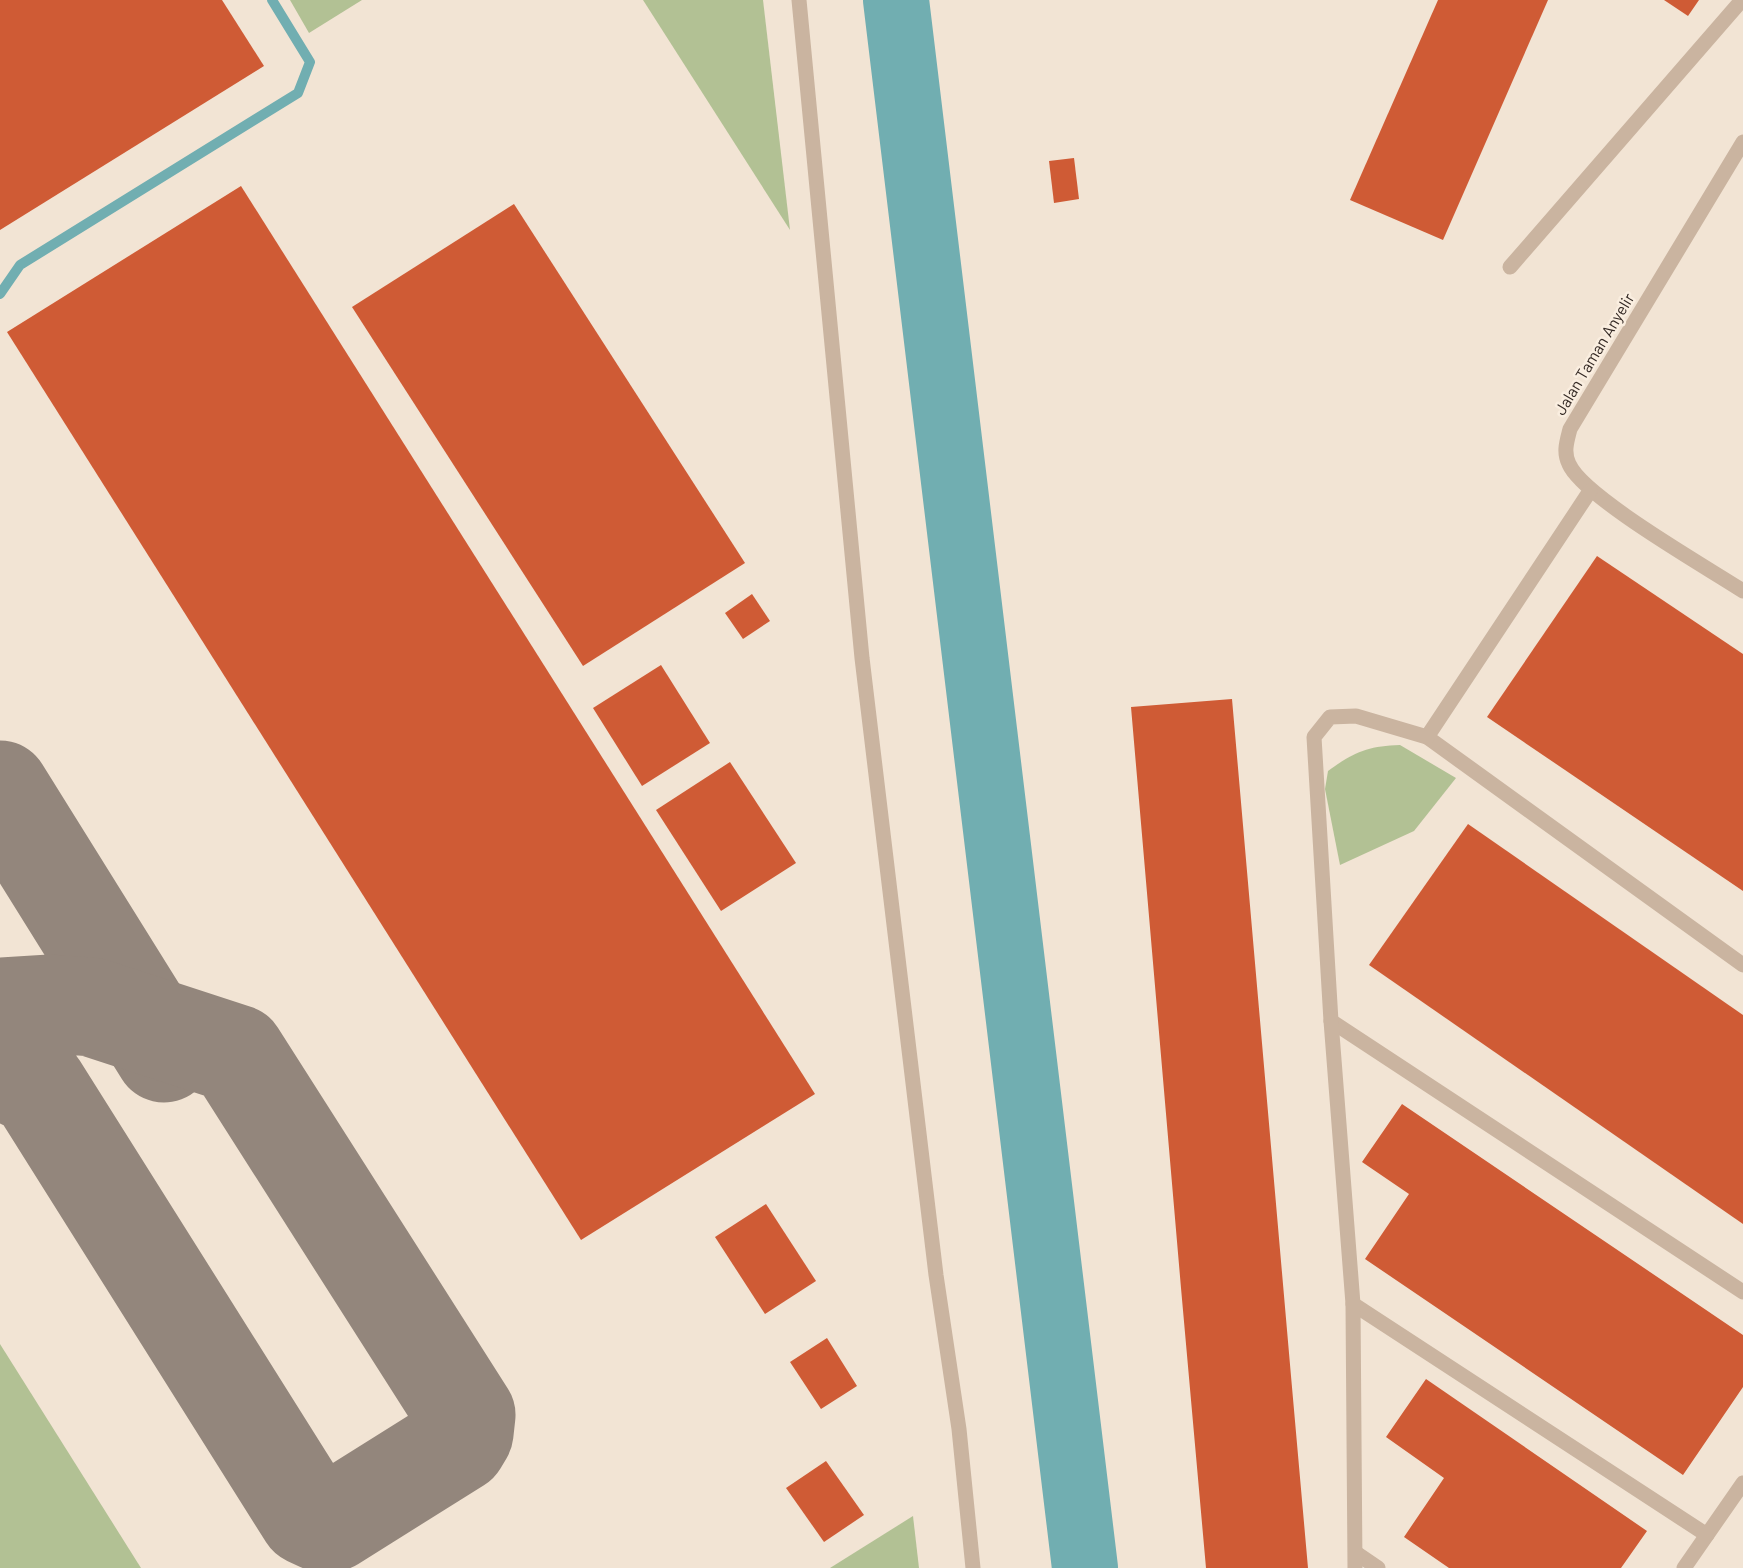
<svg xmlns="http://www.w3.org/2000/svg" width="1743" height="1568" font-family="Barlow,sans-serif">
  <rect width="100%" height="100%" fill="#f2e4d4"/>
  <g fill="#b2c194">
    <path d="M 290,0 L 362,0 L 309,33 Z"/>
    <path d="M 643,0 L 763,0 L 790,230 Z"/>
    <path d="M 1400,745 L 1456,778 L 1414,831 L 1340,865 L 1325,789 L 1328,771 C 1354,752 1368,746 1400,745 Z"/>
    <path d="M 0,1344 L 141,1568 L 0,1568 Z"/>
    <path d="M 913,1516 L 919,1568 L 830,1568 Z"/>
  </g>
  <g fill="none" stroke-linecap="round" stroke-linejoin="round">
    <path stroke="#71aeb1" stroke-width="10" d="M 0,294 L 20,265 L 298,93 L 310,62 L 272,0"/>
    <path stroke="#71aeb1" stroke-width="66" d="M 896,0 L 1085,1568"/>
    <g stroke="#93867c" stroke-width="99">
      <path d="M 0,790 L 164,1053"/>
      <path d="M 0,1007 L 51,1004 L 92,1007 L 236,1054 L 466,1415 L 464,1433 L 458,1443 L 332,1522 L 321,1522 L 308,1516 L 38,1087 L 9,1073 L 0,1072"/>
    </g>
  </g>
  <g fill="#cf5b35">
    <path d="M 0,0 L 222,0 L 264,66 L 0,230 Z"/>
    <path d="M 1438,0 L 1548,0 L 1443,240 L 1350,200 Z"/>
    <path d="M 1664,0 L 1699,0 L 1688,16 Z"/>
    <path d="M 1074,158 L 1079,199 L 1054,203 L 1049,161 Z"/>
    <path d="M 241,186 L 815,1094 L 581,1240 L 7,332 Z"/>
    <path d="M 514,204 L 745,563 L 583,666 L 352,307 Z"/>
    <path d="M 1597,556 L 1743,654 L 1743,891 L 1487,717 Z"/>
    <path d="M 752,594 L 770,621 L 743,639 L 725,613 Z"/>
    <path d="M 661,665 L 710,743 L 642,786 L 593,708 Z"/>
    <path d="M 1232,699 L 1291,1376 L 1308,1568 L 1206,1568 L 1181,1288 L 1131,707 Z"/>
    <path d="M 730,762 L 796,863 L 721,911 L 656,810 Z"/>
    <path d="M 1468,824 L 1743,1015 L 1743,1224 L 1369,965 Z"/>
    <path d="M 1402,1104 L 1743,1335 L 1743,1387 L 1683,1475 L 1365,1259 L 1409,1194 L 1362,1162 Z"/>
    <path d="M 766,1204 L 816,1281 L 765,1314 L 715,1237 Z"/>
    <path d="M 827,1338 L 857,1386 L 821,1409 L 790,1362 Z"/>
    <path d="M 1426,1379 L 1647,1531 L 1621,1568 L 1449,1568 L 1404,1537 L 1444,1478 L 1386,1437 Z"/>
    <path d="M 826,1461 L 864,1515 L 824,1542 L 786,1488 Z"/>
  </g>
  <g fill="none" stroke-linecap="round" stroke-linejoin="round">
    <path stroke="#cab4a0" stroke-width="15" d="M 1510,267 L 1742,0"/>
    <g stroke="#cab4a0" stroke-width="15">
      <path d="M 799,0 L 862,658 L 936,1275 L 959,1429 L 973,1568"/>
      <path d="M 1743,142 L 1570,429 C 1567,441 1563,452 1569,464 C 1583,497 1708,568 1743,591"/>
      <path d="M 1427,737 L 1743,965"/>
      <path d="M 1331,1021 L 1743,1292"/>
      <path d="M 1353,1304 L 1707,1535"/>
      <path d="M 1356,1553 L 1378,1568"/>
      <path d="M 1355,1568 L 1353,1304 L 1331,1021 L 1314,737 L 1330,717 L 1356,716 L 1427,737 L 1590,491"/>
      <path d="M 1684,1568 L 1743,1483"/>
    </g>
  </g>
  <g text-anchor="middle" stroke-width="5" stroke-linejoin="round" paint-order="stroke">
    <g font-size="16" fill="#342924" stroke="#faeee0">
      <text transform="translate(1594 354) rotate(-59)" y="6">Jalan Taman Anyelir</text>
    </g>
  </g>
</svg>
